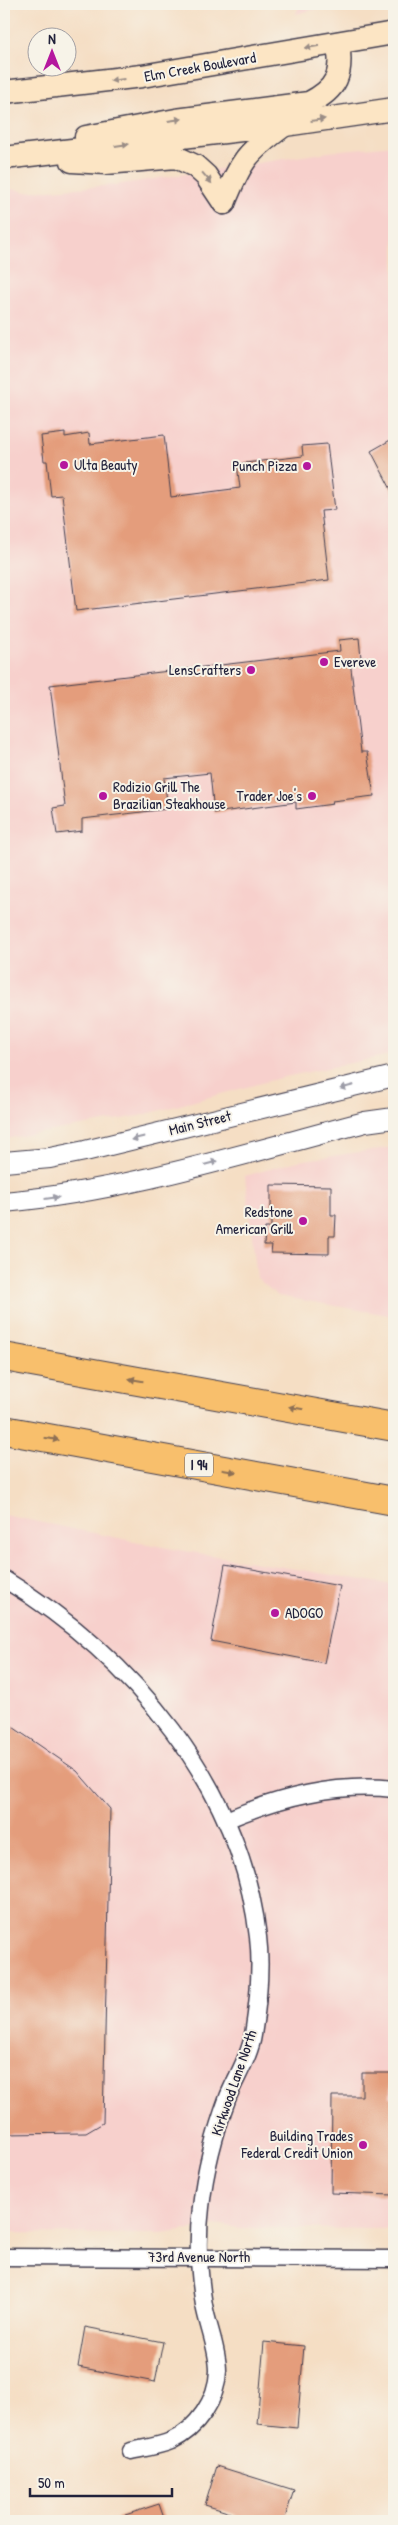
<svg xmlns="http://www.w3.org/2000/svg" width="398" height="2525" font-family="'Patrick Hand',sans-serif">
  <rect width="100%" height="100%" fill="#f7f3e8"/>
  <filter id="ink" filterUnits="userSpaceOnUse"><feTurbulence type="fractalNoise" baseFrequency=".02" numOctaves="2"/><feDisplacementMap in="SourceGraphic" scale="10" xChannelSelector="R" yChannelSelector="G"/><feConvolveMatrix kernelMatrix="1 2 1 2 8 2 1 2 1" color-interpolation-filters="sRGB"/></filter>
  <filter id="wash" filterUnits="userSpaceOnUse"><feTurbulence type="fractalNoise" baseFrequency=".0096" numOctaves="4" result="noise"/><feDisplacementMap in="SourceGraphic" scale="20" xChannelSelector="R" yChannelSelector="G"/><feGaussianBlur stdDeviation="1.12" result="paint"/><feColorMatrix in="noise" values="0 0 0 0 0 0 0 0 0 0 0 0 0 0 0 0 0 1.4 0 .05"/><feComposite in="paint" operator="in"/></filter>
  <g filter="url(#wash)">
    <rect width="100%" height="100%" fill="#f5dec4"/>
    <g fill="#f7d0cc">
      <path d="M 300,4 L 336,4 L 296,14 Z"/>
      <path d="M 394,145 L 394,1054 L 280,1078 L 139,1116 L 4,1139 L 4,190 L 16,189 L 24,192 L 115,185 L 342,150 Z"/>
      <path d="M 394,1147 L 394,1316 L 278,1296 L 257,1278 L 245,1176 L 298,1161 Z"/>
      <path d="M 4,1515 L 173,1549 L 394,1585 L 394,2229 L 239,2228 L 222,2225 L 161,2234 L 4,2233 Z"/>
    </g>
    <g id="blocks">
      <g fill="#e49d7b">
        <path d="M 65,433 L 65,437 L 89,433 L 90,444 L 164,435 L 171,497 L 240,488 L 237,464 L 303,456 L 302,446 L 327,444 L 335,510 L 321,511 L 329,580 L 76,611 L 62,495 L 51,496 L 47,461 L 44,461 L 41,436 Z"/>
        <path d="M 394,438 L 394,495 L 371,451 Z"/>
        <path d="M 359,638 L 361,658 L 350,660 L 361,752 L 367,752 L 374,796 L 332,801 L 333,804 L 296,809 L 296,802 L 214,813 L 210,773 L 164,778 L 168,809 L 82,819 L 82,831 L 57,834 L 53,808 L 65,806 L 50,685 L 340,651 L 339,640 Z"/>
        <path d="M 271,1185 L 331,1186 L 331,1215 L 336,1215 L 335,1236 L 329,1236 L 329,1254 L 271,1253 L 272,1245 L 264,1245 L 265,1228 L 271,1228 Z"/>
        <path d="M 225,1565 L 340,1586 L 324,1663 L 211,1641 Z"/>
        <path d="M 4,1721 L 77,1771 L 110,1809 L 103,2123 L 86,2133 L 4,2134 Z"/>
        <path d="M 362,2073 L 391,2073 L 390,2097 L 394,2097 L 394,2195 L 331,2193 L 332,2096 L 362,2096 Z"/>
        <path d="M 85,2327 L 163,2342 L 155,2382 L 78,2367 Z"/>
        <path d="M 264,2342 L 304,2346 L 297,2428 L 257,2424 Z"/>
        <path d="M 217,2466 L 294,2490 L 284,2521 L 256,2521 L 205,2505 Z"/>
        <path d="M 159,2504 L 165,2521 L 117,2521 L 116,2518 Z"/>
      </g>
    </g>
  </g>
  <g filter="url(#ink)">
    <use href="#blocks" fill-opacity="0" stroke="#423e50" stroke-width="1"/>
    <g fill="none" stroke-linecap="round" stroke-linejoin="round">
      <defs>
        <g id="minor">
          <path d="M 4,1579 C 131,1656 241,1785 258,1937 C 262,1969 258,2004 253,2035 C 250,2056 236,2077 228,2097 C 215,2132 205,2171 201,2207 C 197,2239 199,2275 204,2305 C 208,2327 218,2349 218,2371 C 217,2400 197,2429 171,2441 C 159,2446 144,2448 131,2451"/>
          <path d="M 226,1820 C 280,1797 335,1783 394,1789"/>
          <path d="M 4,2257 L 394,2259"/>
        </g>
        <g id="tertiary">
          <path d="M 4,1162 L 50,1158 L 85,1151 L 394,1076"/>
          <path d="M 4,1202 C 127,1191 246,1153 365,1122 L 394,1118"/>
        </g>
        <g id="secondary">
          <path d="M 4,92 L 142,76 L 394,33"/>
          <path d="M 86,137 L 176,120 L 309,103 C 337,89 343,74 338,43"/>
          <path d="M 4,158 L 285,125 L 394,109"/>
          <path d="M 72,161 L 106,163 L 176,157 L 195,166 L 206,176 L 224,203"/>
          <path d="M 224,203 C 241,161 246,153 283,126"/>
        </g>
        <g id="motorway">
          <path d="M 4,1357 L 394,1427"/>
          <path d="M 4,1430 L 394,1501"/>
        </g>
      </defs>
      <use href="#minor" stroke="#423e50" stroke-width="19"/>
      <use href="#tertiary" stroke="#423e50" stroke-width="22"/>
      <use href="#secondary" stroke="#423e50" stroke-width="25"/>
      <use href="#motorway" stroke="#423e50" stroke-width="30"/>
      <use href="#minor" stroke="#fff" stroke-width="16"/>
      <use href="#tertiary" stroke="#fff" stroke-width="20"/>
      <use href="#secondary" stroke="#fce5c4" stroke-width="22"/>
      <use href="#motorway" stroke="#f8bf6c" stroke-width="28"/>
    </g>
    <defs><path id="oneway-solid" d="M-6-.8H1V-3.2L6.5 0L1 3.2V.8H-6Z" transform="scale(1.25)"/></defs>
    <g fill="#9a8d86">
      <use href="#oneway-solid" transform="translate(312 47) rotate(170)"/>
      <use href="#oneway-solid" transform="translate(117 80) rotate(173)"/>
      <use href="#oneway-solid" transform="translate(175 120) rotate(-8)"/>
      <use href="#oneway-solid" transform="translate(318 120) rotate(-8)"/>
      <use href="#oneway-solid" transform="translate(122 145) rotate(-7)"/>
      <use href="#oneway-solid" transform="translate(207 178) rotate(49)"/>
    </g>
    <g fill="#9c9ca7">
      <use href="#oneway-solid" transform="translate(347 1087) rotate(165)"/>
      <use href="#oneway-solid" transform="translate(138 1138) rotate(166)"/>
      <use href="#oneway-solid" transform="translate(211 1163) rotate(-15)"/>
      <use href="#oneway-solid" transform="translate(52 1198) rotate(-7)"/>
    </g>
    <g fill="#8d7054">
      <use href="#oneway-solid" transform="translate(136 1380) rotate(-170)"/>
      <use href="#oneway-solid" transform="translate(296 1408) rotate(-170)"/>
      <use href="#oneway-solid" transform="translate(52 1439) rotate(10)"/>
      <use href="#oneway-solid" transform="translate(229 1471) rotate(10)"/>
    </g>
  </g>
  <g fill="#b5179e" stroke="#f7f3e8" stroke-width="2">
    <circle cx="64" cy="465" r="5"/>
    <circle cx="307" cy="466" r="5"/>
    <circle cx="324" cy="662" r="5"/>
    <circle cx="251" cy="670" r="5"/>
    <circle cx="103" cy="796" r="5"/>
    <circle cx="312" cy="796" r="5"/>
    <circle cx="303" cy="1221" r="5"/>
    <circle cx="275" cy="1613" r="5"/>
    <circle cx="363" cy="2145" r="5"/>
  </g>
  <g text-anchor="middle" stroke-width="4" stroke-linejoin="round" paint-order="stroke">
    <rect fill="#f7f3e8" stroke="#62616f" stroke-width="1" x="185" y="1453.5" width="28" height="23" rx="4"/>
    <g font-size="14" font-weight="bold" fill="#22223b">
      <text x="199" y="1470">I 94</text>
    </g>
    <g font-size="15" fill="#22223b" stroke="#f7f3e8">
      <text transform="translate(200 67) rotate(-10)" y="5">Elm Creek Boulevard</text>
      <text transform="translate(200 1123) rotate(-14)" y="5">Main Street</text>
      <text transform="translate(234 2083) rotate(-71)" y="5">Kirkwood Lane North</text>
      <text x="199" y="2262">73rd Avenue North</text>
    </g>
    <g font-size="15" fill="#22223b" stroke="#f7f3e8" text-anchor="end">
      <text x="74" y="470" text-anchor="start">Ulta Beauty</text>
      <text x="297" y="471">Punch Pizza</text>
      <text x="334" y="667" text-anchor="start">Evereve</text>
      <text x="241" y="675">LensCrafters</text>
      <text x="113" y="792" text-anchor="start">Rodizio Grill The<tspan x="113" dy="17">Brazilian Steakhouse</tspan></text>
      <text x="302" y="801">Trader Joe's</text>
      <text x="293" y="1217">Redstone<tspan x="293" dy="17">American Grill</tspan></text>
      <text x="285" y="1618" text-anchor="start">ADOGO</text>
      <text x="353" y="2141">Building Trades<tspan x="353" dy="17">Federal Credit Union</tspan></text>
    </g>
  </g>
  <rect width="398" height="2525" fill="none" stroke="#f7f3e8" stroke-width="20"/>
  <g transform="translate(52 52)"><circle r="24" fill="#f7f3e8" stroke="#a29fa3"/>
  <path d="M0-4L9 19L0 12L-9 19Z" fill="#b5179e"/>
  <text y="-8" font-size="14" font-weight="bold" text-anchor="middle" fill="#22223b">N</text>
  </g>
  <path d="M30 2488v8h142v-8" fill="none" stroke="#22223b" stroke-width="2.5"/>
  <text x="38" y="2488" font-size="15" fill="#22223b" stroke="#f7f3e8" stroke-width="4" paint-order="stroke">50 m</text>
</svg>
